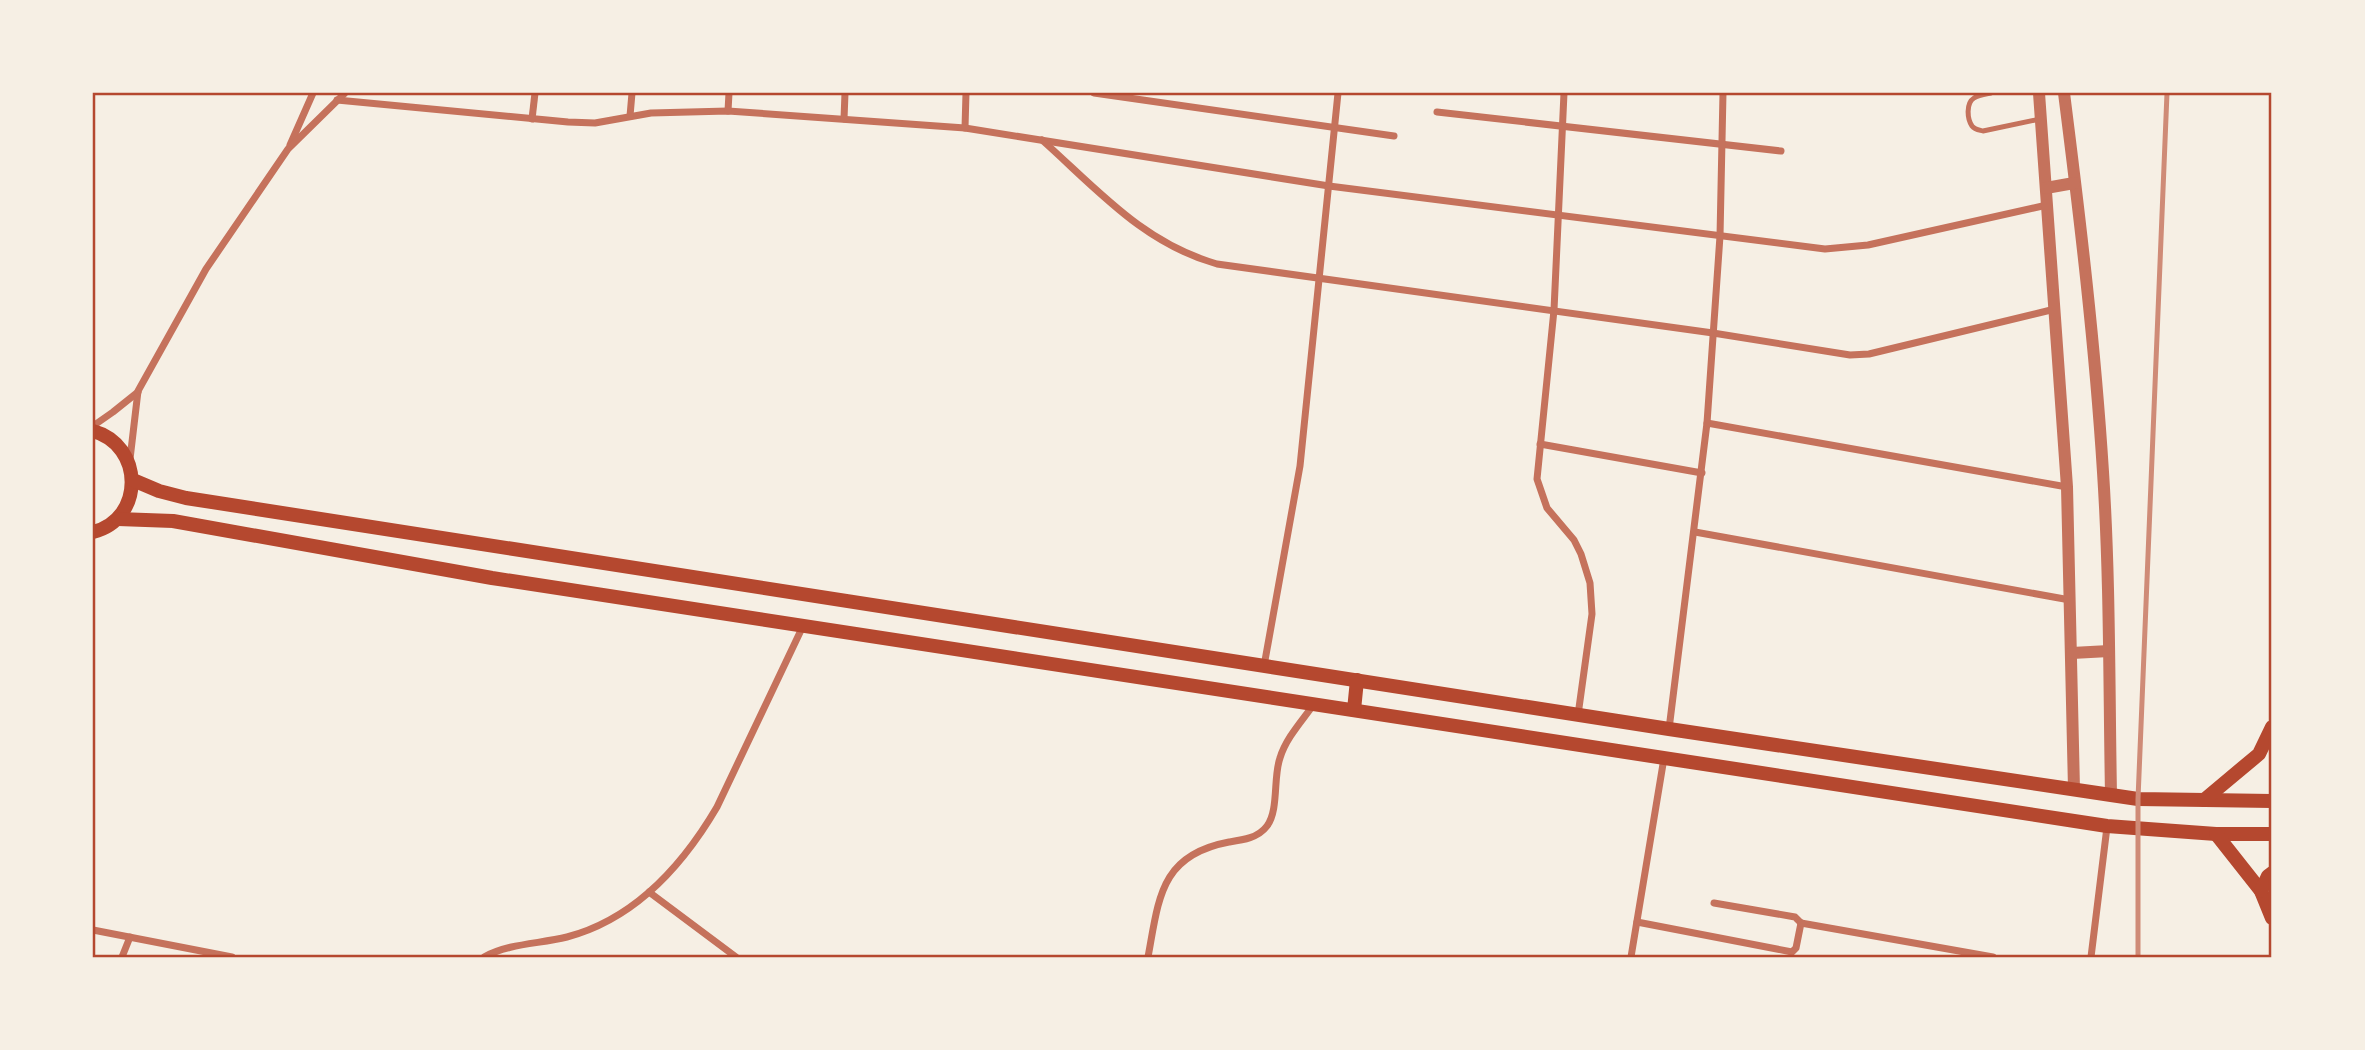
<svg xmlns="http://www.w3.org/2000/svg" width="2365" height="1050" font-family="'Asap Condensed',sans-serif">
  <rect width="100%" height="100%" fill="#f6efe4"/>
  <g fill="none" stroke-linecap="round" stroke-linejoin="round">
    <path stroke="#c5725c" stroke-width="5" d="M 1991,93 C 1986,94 1978,95 1974,98 C 1966,103 1967,119 1972,126 C 1975,130 1980,130 1983,131 L 2040,119"/>
    <g stroke="#c5725c" stroke-width="7">
      <path d="M 1094,93 L 1394,136"/>
      <path d="M 1564,93 L 1554,310 L 1537,479 L 1547,508 L 1574,540 L 1581,554 L 1590,583 L 1592,614 L 1578,715"/>
      <path d="M 337,100 L 568,122 L 595,123 L 651,113 L 728,111 L 965,128 L 1329,186 L 1825,249 L 1868,245 L 2047,205"/>
      <path d="M 728,111 L 729,93"/>
      <path d="M 1437,112 L 1781,151"/>
      <path d="M 630,116 L 632,93"/>
      <path d="M 532,119 L 535,93"/>
      <path d="M 844,119 L 845,93"/>
      <path d="M 965,128 L 966,93"/>
      <path d="M 1042,140 C 1098,190 1143,243 1217,264 L 1713,333 L 1850,355 L 1869,354 L 2055,309"/>
      <path d="M 290,145 L 313,93"/>
      <path d="M 1707,423 L 2067,487"/>
      <path d="M 93,426 L 113,412 L 138,392"/>
      <path d="M 1540,444 L 1702,473"/>
      <path d="M 130,459 L 138,391 L 206,269 L 288,149 L 345,93"/>
      <path d="M 1695,532 L 2070,600"/>
      <path d="M 1264,666 L 1300,466 L 1338,93"/>
      <path d="M 1669,729 L 1707,423 L 1720,236 L 1723,93"/>
      <path d="M 649,892 L 736,957"/>
      <path d="M 1714,903 L 1795,917 L 1801,923"/>
      <path d="M 1637,922 L 1792,952 L 1796,948 L 1801,923"/>
      <path d="M 1801,923 L 1993,957"/>
      <path d="M 93,930 L 232,957"/>
      <path d="M 122,957 L 130,937"/>
      <path d="M 484,957 C 510,943 539,944 567,937 C 635,919 683,865 717,807 L 803,626"/>
      <path d="M 1148,957 C 1159,898 1160,855 1229,842 C 1243,840 1258,838 1267,826 C 1279,810 1273,777 1280,758 C 1286,738 1302,721 1314,704"/>
      <path d="M 1631,957 L 1664,758"/>
      <path d="M 2091,957 L 2107,827"/>
    </g>
    <g stroke="#c5725c" stroke-width="12">
      <path d="M 2039,93 L 2067,487 L 2074,789"/>
      <path d="M 2064,93 C 2080,219 2095,345 2103,472 C 2110,579 2109,687 2111,795"/>
      <path d="M 2046,188 L 2074,183"/>
      <path d="M 2072,653 L 2109,651"/>
    </g>
    <g stroke="#b5482f" stroke-width="14">
      <path d="M 93,431 C 144,445 145,519 93,532"/>
      <path d="M 133,480 L 159,491 L 186,498 L 1669,729 L 2111,795 L 2138,799 L 2272,801"/>
      <path d="M 118,519 L 173,521 L 492,578 L 2107,826 L 2216,834 L 2272,834"/>
      <path d="M 1354,710 L 1357,680"/>
      <path d="M 2204,800 L 2259,754 L 2272,727"/>
      <path d="M 2216,834 L 2261,891 L 2272,918"/>
      <path d="M 2261,891 L 2268,876 L 2272,873"/>
    </g>
    <path stroke="#cf8b77" stroke-width="5" d="M 2138,957 L 2138,799 L 2167,93"/>
  </g>
  <rect width="2365" height="1050" fill="none" stroke="#f6efe4" stroke-width="189"/>
  <rect x="94" y="94" width="2176" height="862" fill="none" stroke="#b5482f" stroke-width="2.5"/>
</svg>
